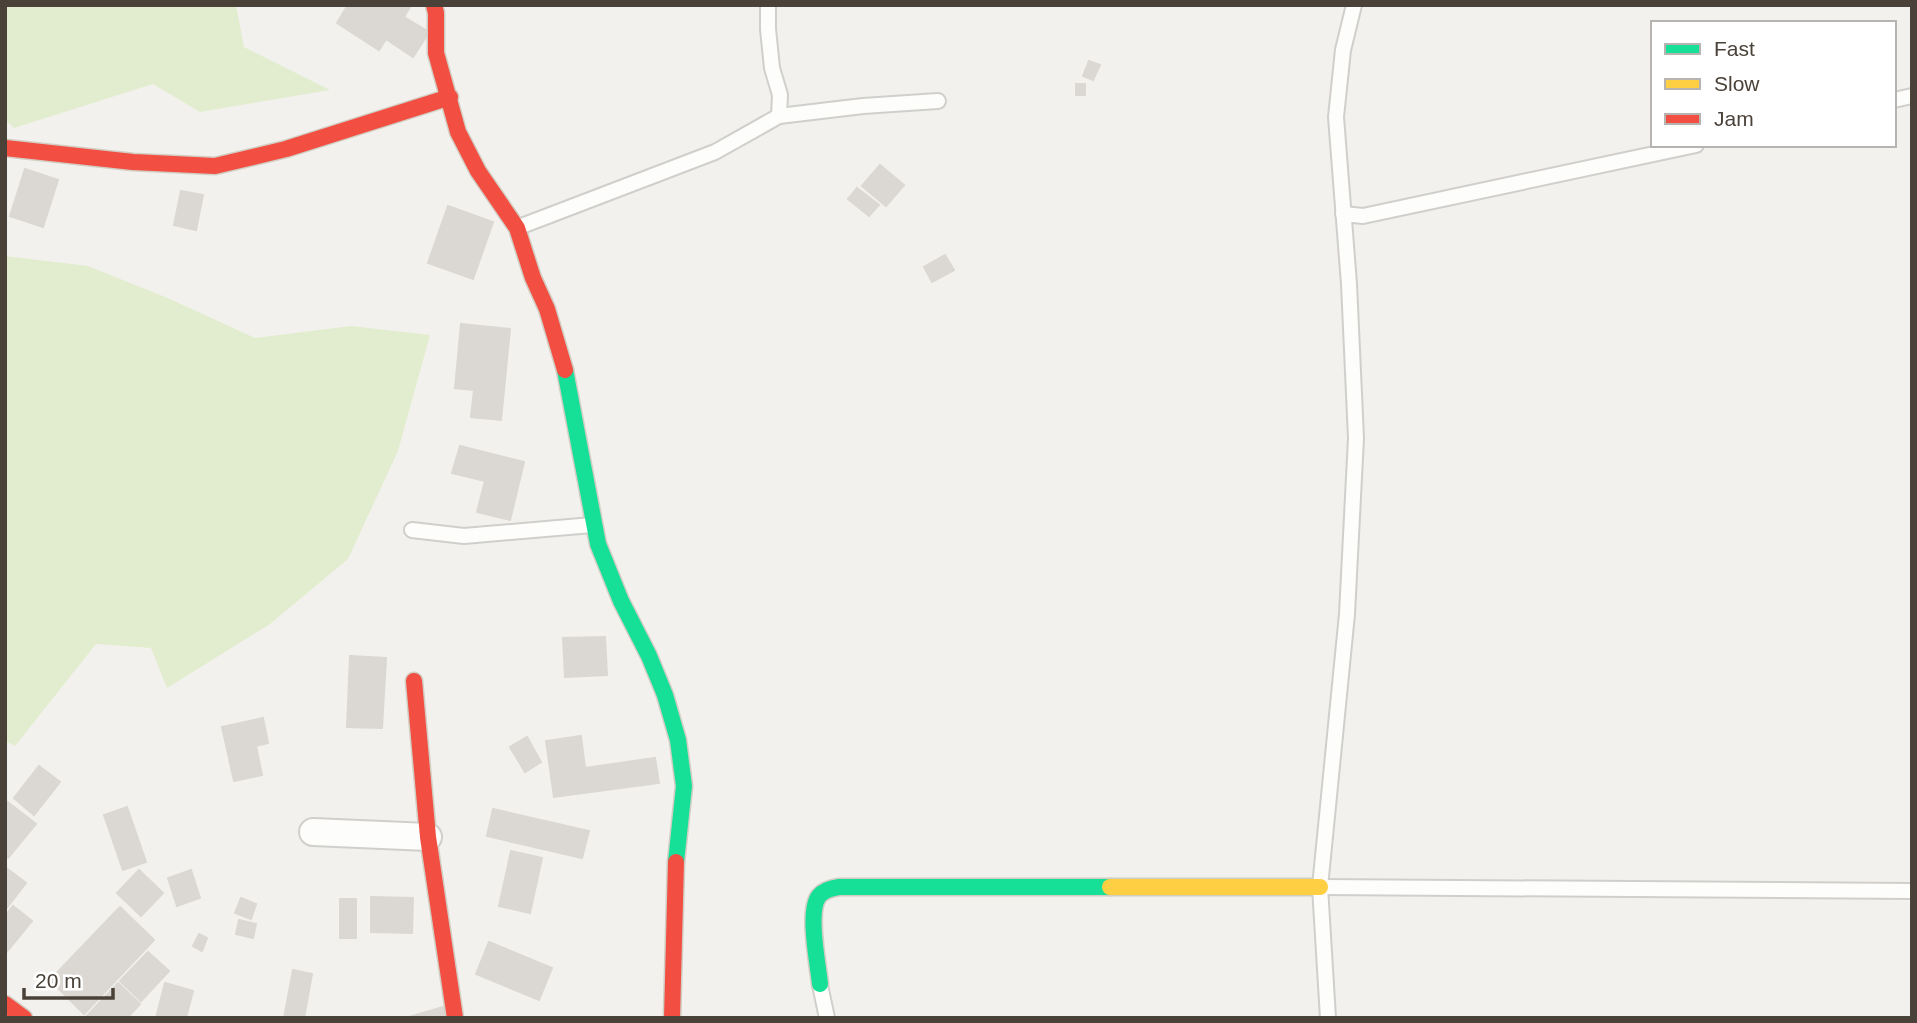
<svg xmlns="http://www.w3.org/2000/svg" width="1917" height="1023" font-family="Arial,sans-serif">
  <rect width="100%" height="100%" fill="#f3f1ed"/>
  <g fill="#e1edce">
    <path d="M 5,5 L 236,5 L 244,47 L 330,90 L 200,112 L 153,84 L 14,128 L 5,119 Z"/>
    <path d="M 5,256 L 88,266 L 170,299 L 255,338 L 351,326 L 430,335 L 398,451 L 348,559 L 270,624 L 167,688 L 151,648 L 96,644 L 15,746 L 5,741 Z"/>
  </g>
  <g fill="#dbd8d4" stroke="#dbd8d3" stroke-width="2">
    <path d="M 348,5 L 374,5 L 377,7 L 378,5 L 411,5 L 404,17 L 429,32 L 413,57 L 386,39 L 379,50 L 337,23 Z"/>
    <path d="M 1089,61 L 1100,65 L 1093,80 L 1083,76 Z"/>
    <rect x="1076" y="84" width="9" height="11"/>
    <path d="M 880,165 L 904,185 L 886,206 L 862,186 Z"/>
    <path d="M 25,169 L 58,180 L 43,227 L 10,216 Z"/>
    <path d="M 857,188 L 879,205 L 869,216 L 848,199 Z"/>
    <path d="M 181,191 L 203,195 L 196,230 L 174,225 Z"/>
    <path d="M 448,206 L 493,222 L 473,279 L 428,263 Z"/>
    <path d="M 945,255 L 954,270 L 932,282 L 924,267 Z"/>
    <path d="M 461,324 L 510,329 L 501,420 L 471,417 L 474,390 L 455,388 Z"/>
    <path d="M 460,446 L 524,462 L 510,520 L 477,512 L 485,481 L 452,473 Z"/>
    <path d="M 605,637 L 607,675 L 565,677 L 563,638 Z"/>
    <path d="M 350,656 L 386,658 L 382,728 L 347,727 Z"/>
    <path d="M 263,718 L 268,743 L 256,746 L 262,775 L 234,781 L 222,727 Z"/>
    <path d="M 581,736 L 585,768 L 655,758 L 659,783 L 554,797 L 546,741 Z"/>
    <path d="M 527,737 L 541,762 L 525,772 L 510,747 Z"/>
    <path d="M 39,766 L 60,782 L 34,815 L 14,798 Z"/>
    <path d="M 5,800 L 36,824 L 8,858 L 5,856 Z"/>
    <path d="M 127,807 L 146,862 L 123,870 L 104,815 Z"/>
    <path d="M 493,809 L 589,831 L 582,858 L 487,836 Z"/>
    <path d="M 511,851 L 542,858 L 530,913 L 499,906 Z"/>
    <path d="M 5,867 L 26,883 L 5,910 Z"/>
    <path d="M 139,870 L 163,893 L 141,916 L 117,893 Z"/>
    <path d="M 191,870 L 200,898 L 177,906 L 168,878 Z"/>
    <path d="M 371,897 L 413,898 L 412,933 L 371,932 Z"/>
    <path d="M 241,898 L 256,904 L 251,919 L 235,913 Z"/>
    <rect x="340" y="899" width="16" height="39"/>
    <path d="M 13,906 L 32,921 L 5,954 L 5,916 Z"/>
    <path d="M 120,907 L 154,940 L 84,1014 L 50,980 Z"/>
    <path d="M 239,920 L 256,924 L 253,938 L 236,934 Z"/>
    <path d="M 199,934 L 207,938 L 202,951 L 193,946 Z"/>
    <path d="M 489,942 L 552,968 L 539,1000 L 476,974 Z"/>
    <path d="M 148,952 L 169,971 L 141,1001 L 120,981 Z"/>
    <path d="M 293,970 L 312,974 L 304,1018 L 284,1018 Z"/>
    <path d="M 118,983 L 140,1004 L 127,1018 L 85,1018 Z"/>
    <path d="M 165,983 L 193,991 L 186,1018 L 156,1018 Z"/>
    <path d="M 443,1007 L 446,1018 L 409,1018 L 409,1017 Z"/>
  </g>
  <g fill="none" stroke-linecap="round" stroke-linejoin="round">
    <defs>
      <g id="lane">
        <path d="M 768,5 L 768,29 L 772,68 L 780,95 L 779,116"/>
        <path d="M 1894,100 L 1912,96"/>
        <path d="M 1343,214 L 1363,216 L 1696,145"/>
        <path d="M 519,227 L 715,152 L 779,116 L 863,106 L 938,101"/>
        <path d="M 412,530 L 464,536 L 592,525"/>
        <path d="M 1322,887 L 1912,891"/>
        <path d="M 820,985 L 827,1018"/>
        <path d="M 1328,1018 L 1320,887 L 1347,614 L 1356,438 L 1349,284 L 1336,117 L 1343,50 L 1354,5"/>
      </g>
      <path id="street" d="M 313,832 L 428,837"/>
      <g id="fast">
        <path d="M 565,370 L 598,544 L 621,601 L 649,656 L 665,695 L 678,740 L 684,786 L 676,862"/>
        <path d="M 820,984 C 818,964 807,911 819,896 C 824,890 832,888 839,887 L 1110,887"/>
      </g>
      <path id="slow" d="M 1110,887 L 1320,887"/>
      <g id="jam">
        <path d="M 434,5 L 436,13 L 436,53 L 458,132 L 478,171 L 517,228 L 533,278 L 547,309 L 565,370"/>
        <path d="M 5,148 L 133,162 L 215,166 L 286,149 L 450,97"/>
        <path d="M 414,681 L 428,837 L 455,1018"/>
        <path d="M 5,1004 L 24,1018"/>
        <path d="M 672,1018 L 676,862"/>
      </g>
    </defs>
    <use href="#lane" stroke="#d1cfcb" stroke-width="18"/>
    <use href="#street" stroke="#d1cfcb" stroke-width="30"/>
    <use href="#fast" stroke="#d2cec4" stroke-width="19"/>
    <use href="#slow" stroke="#d2cec4" stroke-width="19"/>
    <use href="#jam" stroke="#d2cec4" stroke-width="19"/>
    <use href="#lane" stroke="#fdfdfc" stroke-width="14"/>
    <use href="#street" stroke="#fdfdfc" stroke-width="26"/>
    <use href="#fast" stroke="#16e098" stroke-width="16"/>
    <use href="#slow" stroke="#ffcf43" stroke-width="16"/>
    <use href="#jam" stroke="#f24e42" stroke-width="16"/>
  </g>
  <rect width="1917" height="1023" fill="none" stroke="#4a4239" stroke-width="14"/>
  <rect x="1651" y="21" width="245" height="126" fill="#ffffff" stroke="#b7b3b0" stroke-width="2"/>
  <rect x="1665" y="44" width="35" height="10" fill="#16e098" stroke="#b7b3b0" stroke-width="2"/>
  <text x="1714" y="56" font-size="21" fill="#4a4239">Fast</text>
  <rect x="1665" y="79" width="35" height="10" fill="#ffcf43" stroke="#b7b3b0" stroke-width="2"/>
  <text x="1714" y="91" font-size="21" fill="#4a4239">Slow</text>
  <rect x="1665" y="114" width="35" height="10" fill="#f24e42" stroke="#b7b3b0" stroke-width="2"/>
  <text x="1714" y="126" font-size="21" fill="#4a4239">Jam</text>
  <path d="M24 988v10h89v-10" fill="none" stroke="#4a4239" stroke-width="3.5"/>
  <text x="35" y="988" font-size="21" fill="#4a4239" stroke="#ffffff" stroke-width="5" paint-order="stroke">20 m</text>
</svg>
